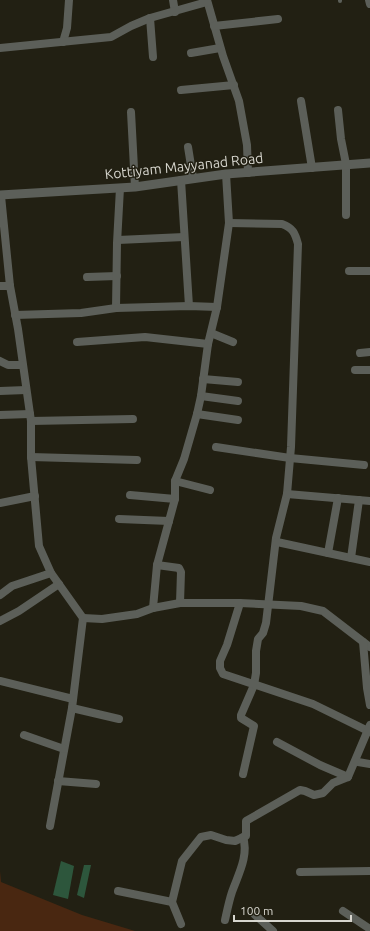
<svg xmlns="http://www.w3.org/2000/svg" width="370" height="931" font-family="Ubuntu,sans-serif">
  <rect width="100%" height="100%" fill="#222013"/>
  <path fill="#492711" d="M 0,871 L 1,882 L 82,915 L 135,931 L 0,931 Z"/>
  <g fill="#2d563c">
    <path d="M 61,861 L 74,866 L 68,899 L 53,895 Z"/>
    <path d="M 84,865 L 91,865 L 84,898 L 77,895 Z"/>
  </g>
  <g fill="none" stroke-linecap="round" stroke-linejoin="round">
    <path stroke="#5c5f59" stroke-width="4" d="M 340,0 L 340,1"/>
    <g stroke="#5c5f59" stroke-width="8">
      <path d="M 173,0 L 175,12"/>
      <path d="M 207,0 L 223,56 L 239,101 L 247,145 L 248,173"/>
      <path d="M 369,0 L 370,4"/>
      <path d="M 150,18 L 153,57"/>
      <path d="M 214,26 L 278,19"/>
      <path d="M 63,42 L 67,28 L 69,0"/>
      <path d="M 0,48 L 111,37 L 131,26 L 150,18 L 207,2"/>
      <path d="M 191,53 L 220,48"/>
      <path d="M 181,90 L 234,85"/>
      <path d="M 301,101 L 312,168"/>
      <path d="M 338,110 L 341,139 L 346,164 L 346,215"/>
      <path d="M 131,112 L 135,187"/>
      <path d="M 188,147 L 193,178"/>
      <path d="M 181,180 L 189,306"/>
      <path d="M 1,196 L 10,286 L 18,329 L 31,421 L 31,457 L 39,546 L 51,573 L 83,618 L 72,708 L 50,826"/>
      <path d="M 229,223 L 282,224 C 293,228 295,233 298,244 L 291,447 L 287,494 L 276,538 L 266,623 L 263,633 L 258,639 L 256,651 L 256,673 L 254,685 L 241,715 L 241,718 L 254,726 L 243,774"/>
      <path d="M 118,240 L 184,237"/>
      <path d="M 349,271 L 370,271"/>
      <path d="M 87,277 L 117,276"/>
      <path d="M 0,286 L 10,286"/>
      <path d="M 116,308 L 117,243 L 120,188"/>
      <path d="M 15,315 L 81,313 L 116,308 L 189,306 L 217,307"/>
      <path d="M 211,333 L 233,342"/>
      <path d="M 77,342 L 145,337 L 208,344"/>
      <path d="M 360,353 L 370,352"/>
      <path d="M 0,361 L 8,365 L 22,365"/>
      <path d="M 355,370 L 370,370"/>
      <path d="M 203,379 L 238,382"/>
      <path d="M 0,391 L 26,390"/>
      <path d="M 201,396 L 238,401"/>
      <path d="M 197,414 L 238,420"/>
      <path d="M 0,415 L 30,414"/>
      <path d="M 31,421 L 133,419"/>
      <path d="M 216,447 L 290,458 L 364,465"/>
      <path d="M 31,457 L 137,460"/>
      <path d="M 175,481 L 210,490"/>
      <path d="M 287,494 L 370,501"/>
      <path d="M 130,495 L 175,499"/>
      <path d="M 0,503 L 35,496"/>
      <path d="M 119,519 L 169,521"/>
      <path d="M 277,542 L 370,562"/>
      <path d="M 328,553 L 338,498"/>
      <path d="M 351,558 L 359,500"/>
      <path d="M 157,565 L 179,568 L 181,572 L 180,603"/>
      <path d="M 0,595 L 12,586 L 51,573"/>
      <path d="M 240,603 L 227,645 L 220,661 L 220,668 L 223,674 L 313,704 L 370,732"/>
      <path d="M 153,608 L 157,565 L 175,499 L 175,481 L 184,459 L 197,414 L 201,396 L 208,344 L 217,307 L 229,223 L 226,174"/>
      <path d="M 83,618 L 102,619 L 137,614 L 153,608 L 180,603 L 240,603 L 301,606 L 323,611 L 370,647"/>
      <path d="M 0,621 L 19,611 L 59,584"/>
      <path d="M 363,642 L 367,688 L 370,705"/>
      <path d="M 0,681 L 73,699"/>
      <path d="M 72,708 L 119,719"/>
      <path d="M 24,735 L 64,749"/>
      <path d="M 277,742 L 320,765 L 348,777"/>
      <path d="M 358,762 L 370,764"/>
      <path d="M 58,781 L 96,784"/>
      <path d="M 300,872 L 370,871"/>
      <path d="M 118,891 L 172,902"/>
      <path d="M 343,911 L 370,929"/>
      <path d="M 254,914 L 273,931"/>
      <path d="M 225,920 C 227,911 229,901 232,892 C 238,875 249,856 243,837"/>
      <path d="M 181,924 L 172,902 L 182,861 L 201,837 L 211,835 L 226,840 L 235,841 L 246,836 L 246,821 L 300,790 L 305,791 L 314,795 L 323,793 L 333,783 L 348,777 L 370,725"/>
    </g>
    <path stroke="#5c5f59" stroke-width="9" d="M 0,195 L 135,187 L 226,174 L 370,163"/>
  </g>
  <g text-anchor="middle" stroke-width="3" stroke-linejoin="round" paint-order="stroke">
    <g font-size="14" fill="#d7d6ce" stroke="#222013">
      <text transform="translate(184 166) rotate(-6)" y="5">Kottiyam Mayyanad Road</text>
    </g>
  </g>
  <path d="M234 915v6h117v-6" fill="none" stroke="#d7d6ce" stroke-width="2"/>
  <text x="240" y="915" font-size="12" fill="#d7d6ce" stroke="#222013" stroke-width="3" paint-order="stroke">100 m</text>
</svg>
